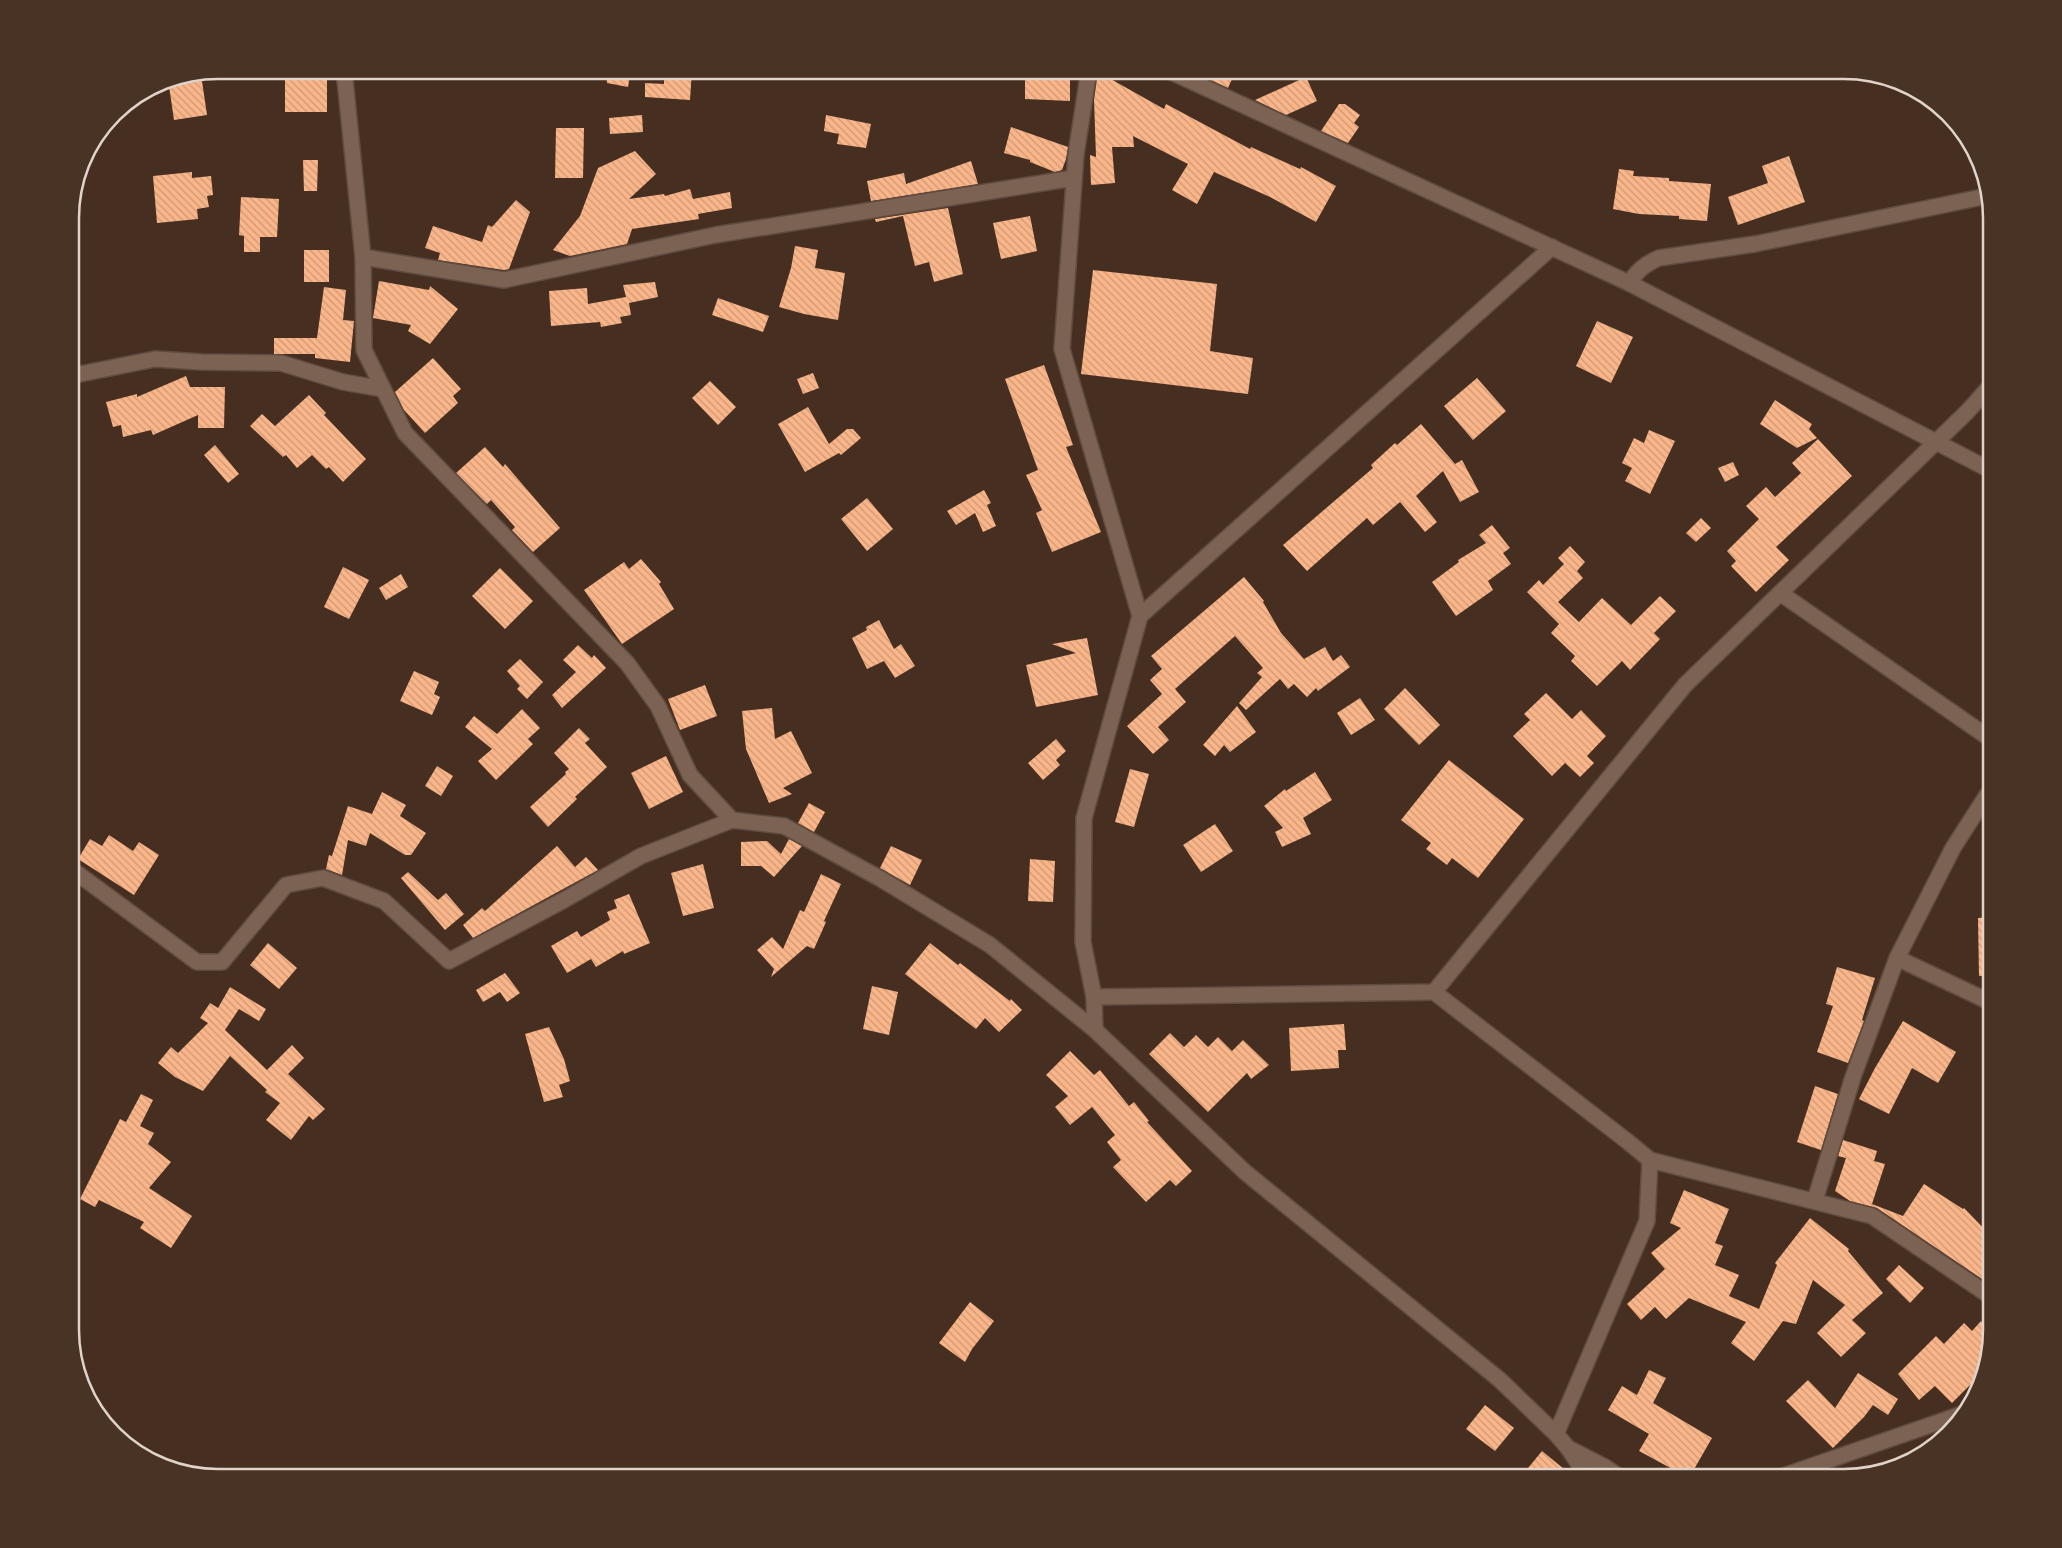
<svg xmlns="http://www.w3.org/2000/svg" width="2062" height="1548" font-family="Bitter,serif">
  <defs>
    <pattern id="building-back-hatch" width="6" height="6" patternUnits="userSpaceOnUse" patternTransform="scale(1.25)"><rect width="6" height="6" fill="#fab589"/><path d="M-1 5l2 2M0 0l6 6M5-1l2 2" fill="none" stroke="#cc9876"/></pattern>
  </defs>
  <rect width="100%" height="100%" fill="#462f21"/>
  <g fill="url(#building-back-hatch)">
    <rect x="285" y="70" width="42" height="42"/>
    <path d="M 606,70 L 631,70 L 628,87 L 607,83 Z"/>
    <path d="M 664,70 L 692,70 L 690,100 L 645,97 L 645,83 L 664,84 Z"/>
    <path d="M 1189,70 L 1236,70 L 1228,88 Z"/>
    <path d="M 1100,73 L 1164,109 L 1166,104 L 1250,149 L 1251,147 L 1300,169 L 1301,167 L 1336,186 L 1316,222 L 1270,197 L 1214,172 L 1197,204 L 1172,190 L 1188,164 L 1133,136 L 1134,147 L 1112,147 L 1115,183 L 1091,185 L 1090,155 L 1096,157 L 1094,100 L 1097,78 Z"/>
    <path d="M 1025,74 L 1041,74 L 1041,77 L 1070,77 L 1070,101 L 1025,99 Z"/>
    <path d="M 1306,77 L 1317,101 L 1286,115 L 1255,100 Z"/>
    <path d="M 202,81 L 207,115 L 174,120 L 169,86 Z"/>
    <path d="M 1339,104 L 1345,104 L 1360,115 L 1354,123 L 1359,127 L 1348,143 L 1321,131 Z"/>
    <path d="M 642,115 L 643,132 L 610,134 L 609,118 Z"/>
    <path d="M 826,115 L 871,124 L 866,148 L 837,144 L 839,134 L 824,131 Z"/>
    <path d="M 1011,127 L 1068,147 L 1066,159 L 1062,170 L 1055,172 L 1030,162 L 1030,160 L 1004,153 Z"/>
    <path d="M 556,128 L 584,128 L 583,178 L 555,178 Z"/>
    <path d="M 635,151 L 656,174 L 629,199 L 664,194 L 665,196 L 690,189 L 693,199 L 730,192 L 732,208 L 698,214 L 699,219 L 632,229 L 627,244 L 570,256 L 553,250 L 580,216 L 598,168 Z"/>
    <path d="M 1789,156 L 1805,202 L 1738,225 L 1728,197 L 1768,183 L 1762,166 Z"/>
    <path d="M 303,160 L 318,160 L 317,191 L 304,191 Z"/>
    <path d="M 971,161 L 978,184 L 871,201 L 867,181 L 904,173 L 906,184 Z"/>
    <path d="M 1619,169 L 1634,171 L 1633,176 L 1669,178 L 1669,181 L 1711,184 L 1707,221 L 1679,219 L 1679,216 L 1639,214 L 1613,209 Z"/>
    <path d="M 192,172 L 192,178 L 211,176 L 213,195 L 207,196 L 209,207 L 197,209 L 198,219 L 157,223 L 153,176 Z"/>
    <path d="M 241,197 L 279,199 L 277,237 L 260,237 L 260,252 L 244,252 L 244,236 L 239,235 Z"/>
    <path d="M 516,200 L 530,212 L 509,269 L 504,270 L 438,260 L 440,253 L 425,248 L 433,226 L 482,242 L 488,225 L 492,227 Z"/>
    <path d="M 948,208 L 963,274 L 934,282 L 929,262 L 915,266 L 903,216 L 876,222 L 875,219 Z"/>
    <path d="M 1030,216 L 1037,251 L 1001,259 L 993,223 Z"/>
    <path d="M 795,246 L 818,250 L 815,268 L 845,273 L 838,320 L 804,314 L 779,307 L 791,268 Z"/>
    <rect x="304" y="250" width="25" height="32"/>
    <path d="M 1093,270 L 1217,284 L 1210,351 L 1253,358 L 1248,394 L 1081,374 Z"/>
    <path d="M 379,281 L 429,290 L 430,286 L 458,309 L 430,344 L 408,331 L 411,325 L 373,318 Z"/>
    <path d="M 655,282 L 658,297 L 629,303 L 631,315 L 620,317 L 622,323 L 601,327 L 600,322 L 551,326 L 549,291 L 587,288 L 588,304 L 626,297 L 623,285 Z"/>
    <path d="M 324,287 L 346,290 L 343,320 L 354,321 L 350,362 L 315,358 L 315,354 L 274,354 L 274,338 L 317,338 Z"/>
    <path d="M 718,298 L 769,316 L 763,332 L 712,315 Z"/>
    <path d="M 1597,321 L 1633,337 L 1611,383 L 1576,366 Z"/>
    <path d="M 433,358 L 461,389 L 453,396 L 458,403 L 425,433 L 404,410 L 395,392 Z"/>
    <path d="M 1044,365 L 1073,445 L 1066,447 L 1101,532 L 1052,552 L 1036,513 L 1042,510 L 1026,475 L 1038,470 L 1005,379 Z"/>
    <path d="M 813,373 L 819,388 L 803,394 L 797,379 Z"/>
    <path d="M 186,376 L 190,387 L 225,387 L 224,428 L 198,428 L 198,415 L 153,435 L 151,430 L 123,437 L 121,425 L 113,427 L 106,402 L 137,394 L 137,397 Z"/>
    <path d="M 1477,378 L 1506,411 L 1473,440 L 1444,406 Z"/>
    <path d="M 710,381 L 736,407 L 718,425 L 692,398 Z"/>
    <path d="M 309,395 L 326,413 L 324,415 L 366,459 L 343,482 L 329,467 L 326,469 L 312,455 L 297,468 L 286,455 L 283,457 L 250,426 L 262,414 L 275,426 Z"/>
    <path d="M 1775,400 L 1812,424 L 1809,429 L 1817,438 L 1797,448 L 1760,424 Z"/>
    <path d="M 808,407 L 829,444 L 847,429 L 853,429 L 861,438 L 841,455 L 839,453 L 805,472 L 778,424 Z"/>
    <path d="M 1421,424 L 1455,464 L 1462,460 L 1479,492 L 1460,502 L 1443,471 L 1416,496 L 1437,522 L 1425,532 L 1400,502 L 1373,525 L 1367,518 L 1307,571 L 1283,545 L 1373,468 L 1371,465 L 1395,443 L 1397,445 Z"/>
    <path d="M 1649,430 L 1675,441 L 1650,494 L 1625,481 L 1632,468 L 1622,463 L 1634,438 L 1644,443 Z"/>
    <path d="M 1818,439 L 1852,476 L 1776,547 L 1789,560 L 1756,592 L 1731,566 L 1736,561 L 1727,551 L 1759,519 L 1746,506 L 1766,487 L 1775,497 L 1801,473 L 1792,463 Z"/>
    <path d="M 215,445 L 239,474 L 228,483 L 204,455 Z"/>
    <path d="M 485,447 L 503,467 L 505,464 L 560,528 L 533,552 L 512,530 L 515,527 L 491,500 L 487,504 L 456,473 Z"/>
    <path d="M 1733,462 L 1739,475 L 1725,482 L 1718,468 Z"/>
    <path d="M 984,490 L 991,503 L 987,505 L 996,526 L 983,532 L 975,513 L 956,525 L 947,511 Z"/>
    <path d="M 867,498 L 893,529 L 867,551 L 841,519 Z"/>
    <path d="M 1701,518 L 1711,528 L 1696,542 L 1686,533 Z"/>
    <path d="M 1492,525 L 1510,548 L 1503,553 L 1511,564 L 1488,581 L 1493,590 L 1456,616 L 1432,582 L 1459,562 L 1458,560 L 1486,543 L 1479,535 Z"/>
    <path d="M 1570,546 L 1585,562 L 1577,571 L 1583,578 L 1558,602 L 1579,622 L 1602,598 L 1631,625 L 1660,596 L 1676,611 L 1654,633 L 1660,639 L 1630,670 L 1622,661 L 1597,686 L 1571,661 L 1575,656 L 1551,633 L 1559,624 L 1527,592 L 1539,580 L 1543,585 L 1564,564 L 1558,558 Z"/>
    <path d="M 641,559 L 661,582 L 659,584 L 674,609 L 622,644 L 584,590 L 624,562 L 629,569 Z"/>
    <path d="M 343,567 L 369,580 L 349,619 L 324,607 Z"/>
    <path d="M 500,568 L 533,601 L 505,629 L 472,596 Z"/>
    <path d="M 401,574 L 408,587 L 386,600 L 379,588 Z"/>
    <path d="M 1244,577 L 1264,601 L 1263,602 L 1281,633 L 1304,659 L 1325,647 L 1333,661 L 1341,655 L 1350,667 L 1318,691 L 1316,688 L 1307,697 L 1294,684 L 1288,689 L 1280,679 L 1246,710 L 1239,703 L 1262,677 L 1257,673 L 1263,668 L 1235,636 L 1175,689 L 1186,702 L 1158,727 L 1169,740 L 1153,754 L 1127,726 L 1162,694 L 1150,680 L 1162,669 L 1151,656 Z"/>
    <path d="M 879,620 L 894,649 L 901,644 L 915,666 L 895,678 L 884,661 L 867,669 L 852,638 L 867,630 L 866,627 Z"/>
    <path d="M 1087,638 L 1098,695 L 1036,707 L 1026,665 L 1076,653 L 1052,644 Z"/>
    <path d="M 578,645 L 592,658 L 594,655 L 606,668 L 562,708 L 552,695 L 576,672 L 563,660 Z"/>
    <path d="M 520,659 L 543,682 L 527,699 L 517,689 L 520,686 L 507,671 Z"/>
    <path d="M 414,671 L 439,682 L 434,694 L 440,697 L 432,715 L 400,701 Z"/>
    <path d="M 705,685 L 717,716 L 680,730 L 668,699 Z"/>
    <path d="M 1405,688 L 1440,725 L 1419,745 L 1384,709 Z"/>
    <path d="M 1546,693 L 1572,719 L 1581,710 L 1606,736 L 1587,756 L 1594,763 L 1580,777 L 1565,763 L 1552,776 L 1513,736 L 1530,720 L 1524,714 Z"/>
    <path d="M 1360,698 L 1375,720 L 1351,735 L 1337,713 Z"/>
    <path d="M 1237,706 L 1256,732 L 1230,752 L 1224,745 L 1215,756 L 1203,745 Z"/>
    <path d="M 772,708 L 775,739 L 791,731 L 812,773 L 783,788 L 792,794 L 769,803 L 746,749 L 742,711 Z"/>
    <path d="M 522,709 L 540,728 L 528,739 L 533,744 L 496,780 L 478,761 L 492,749 L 465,727 L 474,716 L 497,734 Z"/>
    <path d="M 579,728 L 590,739 L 585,743 L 607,767 L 575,797 L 577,799 L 548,827 L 530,807 L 566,774 L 565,772 L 569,769 L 554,753 Z"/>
    <path d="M 1056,739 L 1066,751 L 1056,760 L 1060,765 L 1043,780 L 1028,763 Z"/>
    <path d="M 666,756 L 683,792 L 649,809 L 631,773 Z"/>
    <path d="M 1449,760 L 1524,819 L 1478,878 L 1452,858 L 1447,865 L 1426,849 L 1431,843 L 1401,820 Z"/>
    <path d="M 437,766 L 453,776 L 441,796 L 425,786 Z"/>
    <path d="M 1130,769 L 1149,774 L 1134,827 L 1115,822 Z"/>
    <path d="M 1315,772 L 1332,800 L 1303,818 L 1311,834 L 1282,847 L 1275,832 L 1283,828 L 1264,806 L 1285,789 L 1286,791 Z"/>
    <path d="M 382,792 L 406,805 L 400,816 L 426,833 L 411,855 L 405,855 L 370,833 L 366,846 L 348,840 L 342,875 L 326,869 L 329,855 L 332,856 L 348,806 L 372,814 Z"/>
    <path d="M 809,803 L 825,812 L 814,832 L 798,823 Z"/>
    <path d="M 1215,824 L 1233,851 L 1201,872 L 1183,845 Z"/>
    <path d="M 109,835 L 133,851 L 139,842 L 159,855 L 134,895 L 78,859 L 90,839 L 102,846 Z"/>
    <path d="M 789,839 L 802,846 L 774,877 L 761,866 L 741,866 L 741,842 L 767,841 L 781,854 Z"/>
    <path d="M 557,846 L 575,867 L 586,857 L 598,870 L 473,938 L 463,925 L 482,908 L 485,911 Z"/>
    <path d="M 891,846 L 922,860 L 910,885 L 880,868 Z"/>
    <path d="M 1030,859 L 1055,861 L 1053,902 L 1028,901 Z"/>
    <path d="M 703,864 L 714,908 L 683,916 L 671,873 Z"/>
    <path d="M 408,872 L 438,900 L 446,893 L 464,914 L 445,930 L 401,878 Z"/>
    <path d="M 821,874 L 841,884 L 824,921 L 826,922 L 814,949 L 807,946 L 771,977 L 774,969 L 757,950 L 772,937 L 783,949 L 800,910 L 804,912 Z"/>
    <path d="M 629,894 L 650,943 L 624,954 L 623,951 L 596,967 L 591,959 L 567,973 L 551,946 L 577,931 L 581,937 L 610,920 L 607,912 L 617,908 L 614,900 Z"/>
    <path d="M 1992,917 L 1992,976 L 1979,976 L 1978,918 Z"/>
    <path d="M 268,943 L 297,968 L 279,989 L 250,965 Z"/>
    <path d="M 930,943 L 958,965 L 960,963 L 1010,1001 L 1011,999 L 1022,1010 L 999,1032 L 985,1018 L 976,1029 L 905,974 Z"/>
    <path d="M 1837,967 L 1875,978 L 1862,1020 L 1864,1021 L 1848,1063 L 1817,1052 L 1833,1006 L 1826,1004 Z"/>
    <path d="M 505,973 L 520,993 L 507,1002 L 500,992 L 483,1002 L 476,990 Z"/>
    <path d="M 872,986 L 898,992 L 889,1035 L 863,1029 Z"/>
    <path d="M 230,987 L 266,1009 L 259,1021 L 239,1009 L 225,1030 L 267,1070 L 292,1045 L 304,1058 L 288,1074 L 325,1109 L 313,1120 L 309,1116 L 291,1140 L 266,1120 L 280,1103 L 265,1092 L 267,1090 L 230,1056 L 203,1091 L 175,1077 L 158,1063 L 171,1047 L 178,1053 L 208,1023 L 200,1018 L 210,1003 L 218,1008 Z"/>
    <path d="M 1903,1021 L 1956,1052 L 1938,1083 L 1912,1068 L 1889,1114 L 1859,1099 L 1875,1068 Z"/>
    <path d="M 1344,1024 L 1346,1050 L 1338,1050 L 1339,1068 L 1291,1071 L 1289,1028 Z"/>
    <path d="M 549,1027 L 564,1059 L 570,1081 L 559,1085 L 563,1097 L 544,1102 L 525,1034 Z"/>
    <path d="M 1170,1033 L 1184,1047 L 1196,1035 L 1208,1047 L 1218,1037 L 1232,1051 L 1243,1040 L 1269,1065 L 1251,1079 L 1247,1073 L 1208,1112 L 1149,1054 Z"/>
    <path d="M 1070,1051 L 1094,1075 L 1100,1070 L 1129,1106 L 1134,1102 L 1149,1121 L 1147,1122 L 1192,1171 L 1176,1186 L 1170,1180 L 1146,1202 L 1113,1167 L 1121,1160 L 1107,1142 L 1115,1135 L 1092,1107 L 1070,1125 L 1055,1107 L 1068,1096 L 1046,1075 Z"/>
    <path d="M 1815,1086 L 1838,1094 L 1821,1150 L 1797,1142 Z"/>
    <path d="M 141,1094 L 153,1100 L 140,1126 L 154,1133 L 148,1144 L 171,1162 L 149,1188 L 192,1216 L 171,1248 L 140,1228 L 144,1222 L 99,1200 L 95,1207 L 80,1199 L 120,1119 L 126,1122 Z"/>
    <path d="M 1843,1140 L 1877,1151 L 1874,1161 L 1885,1164 L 1872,1204 L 1903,1216 L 1924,1184 L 1963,1209 L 1964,1208 L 1992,1237 L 1992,1279 L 1988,1283 L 1877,1208 L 1850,1201 L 1835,1191 L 1846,1158 L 1838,1156 Z"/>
    <path d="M 1684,1190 L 1729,1209 L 1715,1243 L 1723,1246 L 1715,1265 L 1739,1275 L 1729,1296 L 1759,1309 L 1777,1265 L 1775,1263 L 1810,1218 L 1849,1249 L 1848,1251 L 1883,1293 L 1852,1320 L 1866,1333 L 1841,1357 L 1817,1333 L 1845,1305 L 1813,1280 L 1796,1324 L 1783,1321 L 1754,1361 L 1731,1343 L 1746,1322 L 1689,1298 L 1666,1319 L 1655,1307 L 1641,1320 L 1627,1304 L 1665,1269 L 1651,1253 L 1681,1228 L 1670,1223 Z"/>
    <path d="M 1899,1265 L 1924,1288 L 1910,1303 L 1886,1279 Z"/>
    <path d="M 970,1302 L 994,1321 L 972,1349 L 965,1362 L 939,1343 Z"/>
    <path d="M 1981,1321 L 1992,1331 L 1984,1378 L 1978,1388 L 1973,1382 L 1952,1403 L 1935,1386 L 1919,1400 L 1898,1374 L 1936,1336 L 1944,1344 L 1964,1323 L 1972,1331 Z"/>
    <path d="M 1649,1370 L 1666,1378 L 1653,1403 L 1712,1438 L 1689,1478 L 1639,1451 L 1649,1434 L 1608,1410 L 1622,1386 L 1637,1395 Z"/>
    <path d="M 1858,1373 L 1898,1399 L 1888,1415 L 1873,1405 L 1864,1417 L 1833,1448 L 1786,1401 L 1808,1380 L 1835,1408 Z"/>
    <path d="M 1485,1405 L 1514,1428 L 1495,1451 L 1466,1429 Z"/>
    <path d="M 1542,1451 L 1575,1478 L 1520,1478 Z"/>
  </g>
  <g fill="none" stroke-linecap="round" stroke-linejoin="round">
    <defs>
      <g id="minor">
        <path d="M 344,70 L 363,257 L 364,350 L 405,433 L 627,663 L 658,706 L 690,775 L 732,820 L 784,826 L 881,879 L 990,945 L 1095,1030 L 1245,1172 L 1500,1380 L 1556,1434 L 1568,1448 L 1588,1478"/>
        <path d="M 1089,70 L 1076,154 L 1062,349 L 1140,616 L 1084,818 L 1083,942 L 1094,997 L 1434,992 L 1685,685 L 1967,412 L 1992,384"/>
        <path d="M 1167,70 L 1629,283 L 1992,471"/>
        <path d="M 363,257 L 504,280 L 715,235 L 1074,178"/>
        <path d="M 1629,283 C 1638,270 1645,264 1659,258 L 1755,244 L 1987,196"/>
        <path d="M 70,376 L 155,359 L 201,362 L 281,363 L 343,382 L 383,389"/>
        <path d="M 1780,593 L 1992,740"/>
        <path d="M 1140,616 L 1552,247"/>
        <path d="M 70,868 L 197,962 L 222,962 L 286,885 L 323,878 L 384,901 L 449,961 L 564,900 L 641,856 L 732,820"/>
        <path d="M 1897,958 L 1992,1003"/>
        <path d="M 1434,992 L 1627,1141 L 1650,1160 L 1647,1221 L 1556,1434"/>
        <path d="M 1094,997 L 1095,1030"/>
        <path d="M 1650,1160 L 1872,1216 L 1987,1294 L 1992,1300"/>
        <path d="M 1815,1200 L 1853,1077 L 1897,958 L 1953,848 L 1987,795 L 1992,791"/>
        <path d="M 1568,1448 L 1605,1467 L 1621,1478"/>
        <path d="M 1777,1478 L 1965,1413"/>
      </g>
    </defs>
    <use href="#minor" stroke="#5f4c3f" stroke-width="18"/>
    <use href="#minor" stroke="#7c6252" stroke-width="15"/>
  </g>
  <path d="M0 0H2062V1548H0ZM218 79H1844A139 139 0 0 1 1983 218V1330A139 139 0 0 1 1844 1469H218A139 139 0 0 1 79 1330V218A139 139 0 0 1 218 79Z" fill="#493325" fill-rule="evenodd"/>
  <path fill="none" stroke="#e2d3ca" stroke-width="2.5" d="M218 79H1844A139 139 0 0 1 1983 218V1330A139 139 0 0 1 1844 1469H218A139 139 0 0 1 79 1330V218A139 139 0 0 1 218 79Z"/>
</svg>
